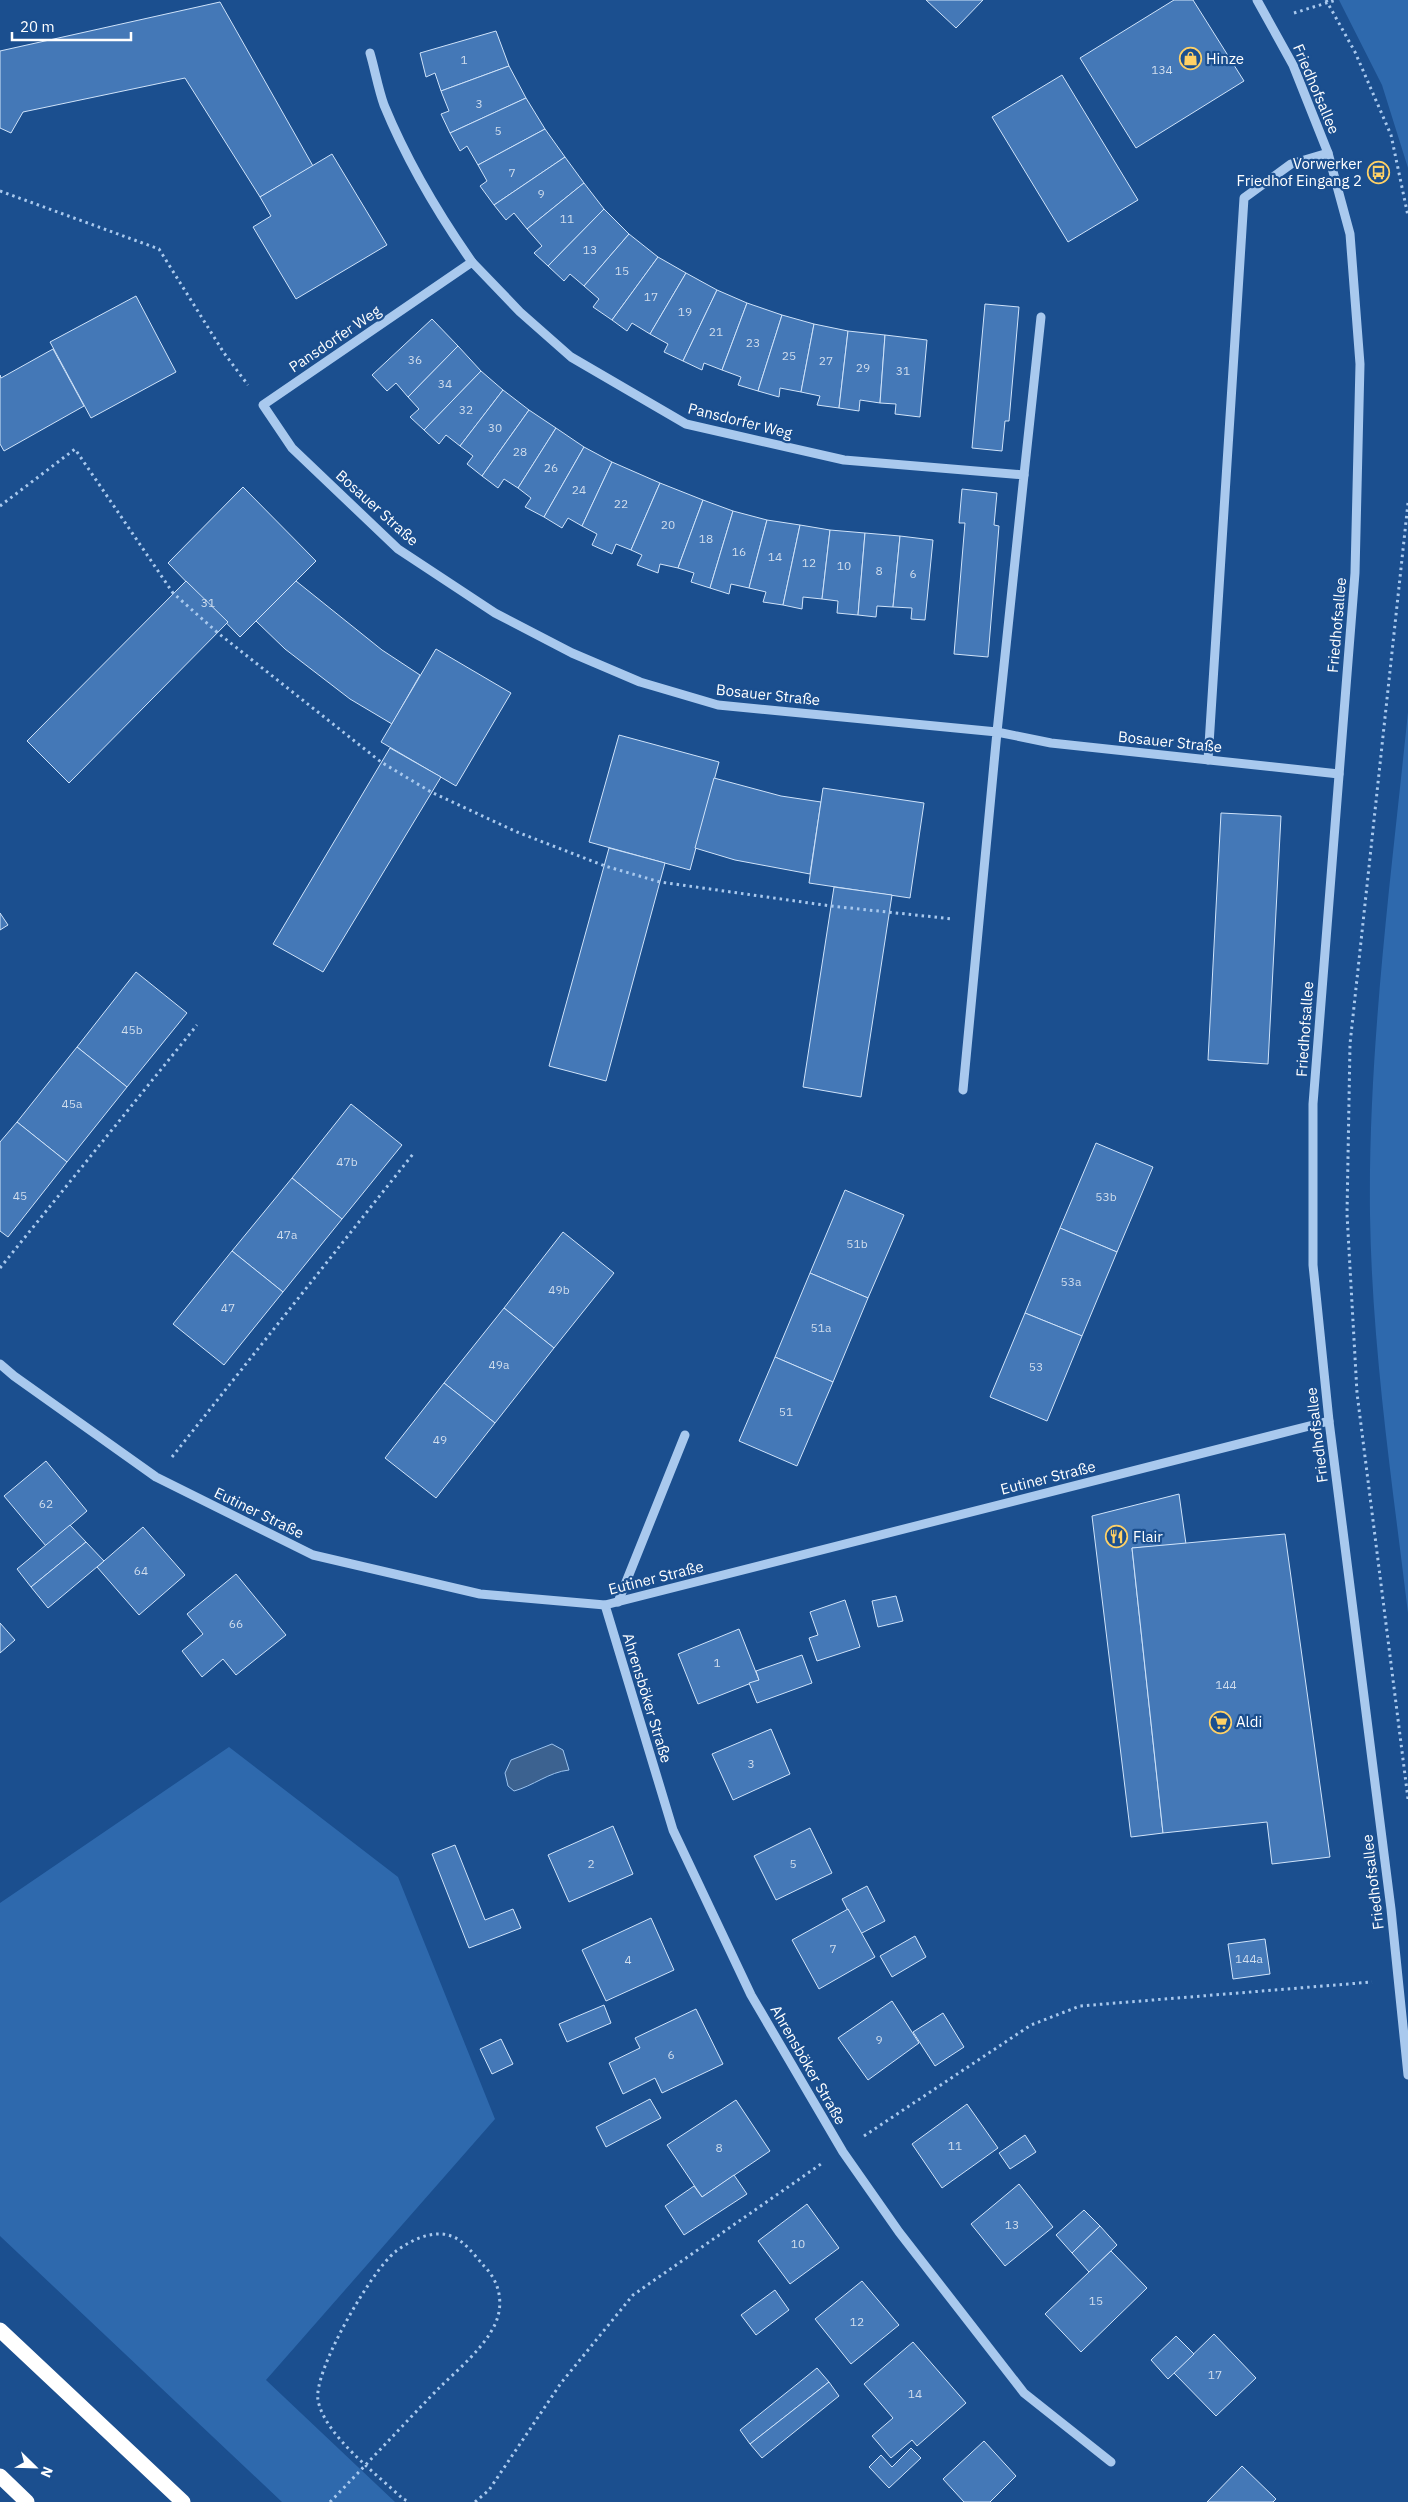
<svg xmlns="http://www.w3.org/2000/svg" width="1408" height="2502" font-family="'IBM Plex Sans',sans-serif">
  <rect width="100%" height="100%" fill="#1b4f8f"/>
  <g fill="#2e69ad">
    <path d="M 1339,0 L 1408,0 L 1408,168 L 1382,85 Z"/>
    <path d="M 1408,712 L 1408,1613 C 1392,1481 1372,1348 1370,1215 C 1368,1047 1391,879 1408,712 Z"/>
    <path d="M 229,1747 L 398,1877 L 495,2119 L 266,2380 L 395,2502 L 282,2502 L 0,2236 L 0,1903 Z"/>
  </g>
  <path fill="#3c6290" stroke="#9cc4f0" d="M 552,1744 L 563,1750 L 569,1770 C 549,1772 533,1786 514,1791 L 508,1786 L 505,1773 L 511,1760 Z"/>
  <g fill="#4478b7" stroke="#cfe3fa">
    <path d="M 926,0 L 983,0 L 956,28 Z"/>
    <path d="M 1174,0 L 1193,0 L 1244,81 L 1136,148 L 1080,58 Z"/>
    <path d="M 220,2 L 313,166 L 260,197 L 185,78 L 23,112 L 11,133 L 0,128 L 0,51 Z"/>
    <path d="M 496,31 L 509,66 L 441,91 L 435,73 L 426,77 L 420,53 Z"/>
    <path d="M 509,66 L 526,98 L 450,133 L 441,114 L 449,111 L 441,91 Z"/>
    <path d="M 1062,75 L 1138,200 L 1068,242 L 992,117 Z"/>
    <path d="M 526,98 L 545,129 L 478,165 L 467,146 L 460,151 L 450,133 Z"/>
    <path d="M 545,129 L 565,157 L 494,205 L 480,186 L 487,181 L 478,165 Z"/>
    <path d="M 332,154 L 387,245 L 296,299 L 253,227 L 271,216 L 260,197 Z"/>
    <path d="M 565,157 L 584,183 L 527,229 L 514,213 L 506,220 L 494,205 Z"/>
    <path d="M 584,183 L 604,209 L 548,266 L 534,253 L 542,246 L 527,229 Z"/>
    <path d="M 604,209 L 629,234 L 584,286 L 570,274 L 564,281 L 548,266 Z"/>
    <path d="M 629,234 L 658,257 L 612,320 L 593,307 L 599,299 L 584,286 Z"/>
    <path d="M 658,257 L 686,273 L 650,334 L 632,323 L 627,331 L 612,320 Z"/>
    <path d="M 686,273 L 717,290 L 683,361 L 664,352 L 668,344 L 650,334 Z"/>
    <path d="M 717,290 L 747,303 L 722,370 L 704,363 L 702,370 L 683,361 Z"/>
    <path d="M 136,296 L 176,372 L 91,418 L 50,342 Z"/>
    <path d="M 747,303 L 782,315 L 758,391 L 738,385 L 741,377 L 722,370 Z"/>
    <path d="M 985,304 L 1019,307 L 1009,421 L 1005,421 L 1002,451 L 972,448 Z"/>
    <path d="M 782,315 L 814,324 L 801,392 L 780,388 L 779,397 L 758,391 Z"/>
    <path d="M 432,319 L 458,346 L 408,397 L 396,383 L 387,391 L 372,375 Z"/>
    <path d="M 814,324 L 848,331 L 839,408 L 817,405 L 820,396 L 801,392 Z"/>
    <path d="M 848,331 L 885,335 L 880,403 L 860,400 L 859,411 L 839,408 Z"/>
    <path d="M 885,335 L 927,340 L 920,417 L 895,414 L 896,404 L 880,403 Z"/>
    <path d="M 458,346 L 481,371 L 424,430 L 410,417 L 419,409 L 408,397 Z"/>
    <path d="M 53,349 L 84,406 L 4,451 L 0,444 L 0,375 L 1,378 Z"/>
    <path d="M 481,371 L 503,390 L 460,446 L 446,435 L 439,444 L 424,430 Z"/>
    <path d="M 503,390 L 529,410 L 482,476 L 467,464 L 473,456 L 460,446 Z"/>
    <path d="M 529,410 L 556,428 L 518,488 L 504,479 L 498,488 L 482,476 Z"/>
    <path d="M 556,428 L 584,447 L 544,517 L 525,507 L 531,498 L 518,488 Z"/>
    <path d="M 584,447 L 612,462 L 582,526 L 568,518 L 562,528 L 544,517 Z"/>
    <path d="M 612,462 L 660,483 L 631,550 L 616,544 L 612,554 L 592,545 L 597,534 L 582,526 Z"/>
    <path d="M 660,483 L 703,500 L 678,568 L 660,564 L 658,573 L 637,565 L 642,555 L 631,550 Z"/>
    <path d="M 243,487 L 316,561 L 240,637 L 168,563 Z"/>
    <path d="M 962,489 L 997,493 L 994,525 L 999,526 L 988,657 L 954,654 L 965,523 L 959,523 Z"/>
    <path d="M 703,500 L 733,511 L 710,588 L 691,582 L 694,573 L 678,568 Z"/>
    <path d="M 733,511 L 767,520 L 749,588 L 731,584 L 729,594 L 710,588 Z"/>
    <path d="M 767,520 L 800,525 L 783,605 L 763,602 L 766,592 L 749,588 Z"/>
    <path d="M 800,525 L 830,530 L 822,599 L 803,597 L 802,609 L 783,605 Z"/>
    <path d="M 830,530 L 865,533 L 858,615 L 837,613 L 838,601 L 822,599 Z"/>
    <path d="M 865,533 L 900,536 L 893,607 L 877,606 L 876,617 L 858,615 Z"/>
    <path d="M 900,536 L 933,540 L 925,620 L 911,619 L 912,608 L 893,607 Z"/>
    <path d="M 186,581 L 228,622 L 69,783 L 27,741 Z"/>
    <path d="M 296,581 L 382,650 L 420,675 L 392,724 L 350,699 L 285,649 L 256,621 Z"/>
    <path d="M 436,649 L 511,693 L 456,786 L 381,742 Z"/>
    <path d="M 619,735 L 719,762 L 690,870 L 589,842 Z"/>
    <path d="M 390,748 L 441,777 L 323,972 L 273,944 Z"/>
    <path d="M 714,778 L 781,796 L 821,802 L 810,874 L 735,860 L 695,848 Z"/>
    <path d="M 823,788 L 924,803 L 910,898 L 809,883 Z"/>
    <path d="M 1221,813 L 1281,816 L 1268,1064 L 1208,1060 Z"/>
    <path d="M 609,848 L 665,863 L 606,1081 L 549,1066 Z"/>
    <path d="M 834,887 L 892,895 L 861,1097 L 803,1087 Z"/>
    <path d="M 0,913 L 8,925 L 0,930 Z"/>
    <path d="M 136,972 L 187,1013 L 127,1087 L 77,1047 Z"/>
    <path d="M 77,1047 L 127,1087 L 67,1162 L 17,1122 Z"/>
    <path d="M 351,1104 L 402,1145 L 342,1219 L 292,1178 Z"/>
    <path d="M 17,1122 L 67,1162 L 8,1237 L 0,1231 L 0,1142 Z"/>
    <path d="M 1096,1143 L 1153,1167 L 1117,1252 L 1060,1228 Z"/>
    <path d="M 292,1178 L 342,1219 L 283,1292 L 232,1251 Z"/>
    <path d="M 845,1190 L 904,1215 L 868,1298 L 810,1273 Z"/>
    <path d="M 1060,1228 L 1117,1252 L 1082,1336 L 1025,1313 Z"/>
    <path d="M 563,1232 L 614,1273 L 554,1348 L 504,1308 Z"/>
    <path d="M 232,1251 L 283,1292 L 224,1365 L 173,1324 Z"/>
    <path d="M 810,1273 L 868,1298 L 833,1382 L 775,1357 Z"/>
    <path d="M 504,1308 L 554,1348 L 495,1423 L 444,1383 Z"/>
    <path d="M 1025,1313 L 1082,1336 L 1047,1421 L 990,1397 Z"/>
    <path d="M 775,1357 L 833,1382 L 797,1466 L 739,1441 Z"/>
    <path d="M 444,1383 L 495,1423 L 436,1498 L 385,1458 Z"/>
    <path d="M 46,1461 L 87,1511 L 46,1546 L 4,1496 Z"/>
    <path d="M 1179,1494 L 1186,1544 L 1132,1548 L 1163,1833 L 1131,1837 L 1092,1516 Z"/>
    <path d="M 70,1525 L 86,1542 L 31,1587 L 17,1569 Z"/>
    <path d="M 143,1527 L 185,1575 L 139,1615 L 97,1567 Z"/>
    <path d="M 1285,1534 L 1330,1857 L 1272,1864 L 1267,1822 L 1163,1833 L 1132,1548 Z"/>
    <path d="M 86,1542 L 104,1561 L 48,1608 L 31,1587 Z"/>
    <path d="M 236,1574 L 286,1635 L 236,1675 L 223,1659 L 202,1677 L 182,1651 L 203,1634 L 187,1614 Z"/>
    <path d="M 896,1596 L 903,1621 L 878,1627 L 872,1601 Z"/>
    <path d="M 845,1600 L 860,1647 L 817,1661 L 809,1638 L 818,1635 L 810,1612 Z"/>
    <path d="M 0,1623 L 15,1640 L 0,1653 Z"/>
    <path d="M 739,1629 L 759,1680 L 698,1704 L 678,1654 Z"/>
    <path d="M 802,1655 L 812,1683 L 757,1703 L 749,1683 L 759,1680 L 756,1671 Z"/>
    <path d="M 771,1729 L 790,1774 L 733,1800 L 712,1754 Z"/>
    <path d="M 613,1826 L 633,1874 L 569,1902 L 548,1855 Z"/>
    <path d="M 810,1828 L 832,1873 L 776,1900 L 754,1856 Z"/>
    <path d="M 455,1845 L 485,1920 L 513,1909 L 521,1928 L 469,1948 L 432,1854 Z"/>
    <path d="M 867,1886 L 885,1921 L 860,1934 L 842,1899 Z"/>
    <path d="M 848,1909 L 875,1957 L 819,1989 L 792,1940 Z"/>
    <path d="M 651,1918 L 674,1970 L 606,2001 L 582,1950 Z"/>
    <path d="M 915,1936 L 926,1957 L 892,1977 L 880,1956 Z"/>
    <path d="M 1265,1939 L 1270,1974 L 1233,1979 L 1228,1944 Z"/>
    <path d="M 892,2001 L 919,2043 L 868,2080 L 838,2038 Z"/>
    <path d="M 604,2005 L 611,2023 L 567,2042 L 559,2024 Z"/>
    <path d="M 696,2009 L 723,2064 L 662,2093 L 655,2078 L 623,2094 L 609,2063 L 640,2048 L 635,2038 Z"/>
    <path d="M 943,2013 L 964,2047 L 935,2066 L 913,2032 Z"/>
    <path d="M 501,2039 L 513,2064 L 492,2074 L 480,2049 Z"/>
    <path d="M 650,2099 L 661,2118 L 606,2147 L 596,2127 Z"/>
    <path d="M 736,2100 L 770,2151 L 702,2197 L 667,2145 Z"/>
    <path d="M 967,2104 L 998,2148 L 942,2188 L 912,2144 Z"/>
    <path d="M 1025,2135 L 1036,2152 L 1010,2169 L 999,2153 Z"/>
    <path d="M 734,2175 L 747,2194 L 684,2235 L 665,2206 L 694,2186 L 702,2197 Z"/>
    <path d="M 1019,2184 L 1053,2227 L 1005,2266 L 971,2224 Z"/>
    <path d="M 807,2204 L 839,2248 L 790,2284 L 758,2241 Z"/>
    <path d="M 1084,2210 L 1100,2226 L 1072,2253 L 1056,2235 Z"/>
    <path d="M 1100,2226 L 1117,2245 L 1089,2272 L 1072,2253 Z"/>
    <path d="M 1111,2251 L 1147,2288 L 1081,2352 L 1045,2314 Z"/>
    <path d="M 862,2281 L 899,2325 L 851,2364 L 815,2319 Z"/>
    <path d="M 775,2290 L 789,2310 L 756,2335 L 741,2315 Z"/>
    <path d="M 1214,2334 L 1256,2378 L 1216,2416 L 1174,2373 Z"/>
    <path d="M 1176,2336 L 1194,2354 L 1168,2379 L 1151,2360 Z"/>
    <path d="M 913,2342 L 966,2403 L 917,2446 L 912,2440 L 891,2458 L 872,2436 L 893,2418 L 864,2384 Z"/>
    <path d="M 817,2368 L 829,2382 L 750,2444 L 740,2430 Z"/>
    <path d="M 829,2382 L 839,2396 L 762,2458 L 750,2444 Z"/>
    <path d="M 984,2441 L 1016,2476 L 990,2502 L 964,2502 L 943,2479 Z"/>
    <path d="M 911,2448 L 921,2458 L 889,2488 L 869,2467 L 881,2455 L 892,2467 Z"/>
    <path d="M 1242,2466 L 1276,2499 L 1273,2502 L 1207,2502 Z"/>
  </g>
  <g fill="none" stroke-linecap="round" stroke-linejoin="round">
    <g stroke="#a9c9ee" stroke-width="3" stroke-dasharray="2.5 4" stroke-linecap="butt">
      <path d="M 1326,0 L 1355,52 L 1391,135 L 1408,216"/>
      <path d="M 1294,13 L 1336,0"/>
      <path d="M 0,191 L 159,249 L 224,353 L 248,385"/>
      <path d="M 1408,503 L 1350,1044 L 1347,1214 L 1357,1393 L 1408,1799"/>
      <path d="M 0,506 L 75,449 L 173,593 L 218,633 L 381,762 L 431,792 L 517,832 L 605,866 L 660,882 L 831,906 L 953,919"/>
      <path d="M 0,1268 L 197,1025"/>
      <path d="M 172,1457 L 413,1154"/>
      <path d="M 864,2136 L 1031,2025 L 1080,2006 L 1372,1982"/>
      <path d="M 330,2502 C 366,2465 401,2427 437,2390 C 457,2370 485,2348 496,2322 C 504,2302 499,2281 484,2266 C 475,2256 464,2240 451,2236 C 433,2229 409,2241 395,2252 C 372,2270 313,2371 318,2400 C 324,2435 378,2475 403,2499 L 410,2502"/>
      <path d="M 475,2502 L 489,2490 L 561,2383 L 633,2295 L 821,2164"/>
    </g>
    <g stroke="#a9c9ee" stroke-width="9">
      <path d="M 1257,0 L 1293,65 L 1328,153 L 1350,234 L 1360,364 L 1355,573 L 1313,1104 L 1313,1265 L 1329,1421 L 1391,1909 L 1408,2075"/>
      <path d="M 370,53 C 375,70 378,88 384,105 C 407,161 437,212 472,262"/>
      <path d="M 1024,475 L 1041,317"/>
      <path d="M 1208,760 L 1244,198 L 1291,164 L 1328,153"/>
      <path d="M 963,1090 L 997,732 L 1024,475 L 844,460 L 686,424 L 571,357 L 520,312 L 472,262 L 263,405 L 292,448 L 398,549 L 495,613 L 572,653 L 640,682 L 718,705 L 997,732 L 1051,743 L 1339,774"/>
      <path d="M 0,1364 L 14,1376 L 156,1477 L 313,1555 L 480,1594 L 605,1605 L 1329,1421"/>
      <path d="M 618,1602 L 685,1435"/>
      <path d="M 605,1605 L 673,1830 L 751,1995 L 843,2152 L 899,2232 L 1024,2393 L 1111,2462"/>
    </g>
    <g stroke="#fff" stroke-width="15">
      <path d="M 0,2330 L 183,2502"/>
      <path d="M 0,2476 L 27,2502"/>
    </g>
  </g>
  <defs>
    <symbol id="shop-ring" viewBox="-11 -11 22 22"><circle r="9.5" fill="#1b4f8f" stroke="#ffd166" stroke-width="1.5"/><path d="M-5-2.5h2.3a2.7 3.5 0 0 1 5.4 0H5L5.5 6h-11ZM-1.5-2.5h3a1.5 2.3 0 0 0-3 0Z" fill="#ffd166"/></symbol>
    <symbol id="bus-ring" viewBox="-11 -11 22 22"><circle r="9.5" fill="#1b4f8f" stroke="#ffd166" stroke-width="1.5"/><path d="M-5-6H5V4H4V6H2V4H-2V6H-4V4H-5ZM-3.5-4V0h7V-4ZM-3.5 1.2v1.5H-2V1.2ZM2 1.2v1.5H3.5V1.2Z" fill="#ffd166"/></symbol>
    <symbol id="restaurant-ring" viewBox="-11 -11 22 22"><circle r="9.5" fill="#1b4f8f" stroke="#ffd166" stroke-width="1.5"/><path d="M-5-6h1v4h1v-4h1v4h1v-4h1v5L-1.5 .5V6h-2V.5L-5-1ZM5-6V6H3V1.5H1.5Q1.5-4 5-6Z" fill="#ffd166"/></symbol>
    <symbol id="supermarket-ring" viewBox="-11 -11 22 22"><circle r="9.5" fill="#1b4f8f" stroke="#ffd166" stroke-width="1.5"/><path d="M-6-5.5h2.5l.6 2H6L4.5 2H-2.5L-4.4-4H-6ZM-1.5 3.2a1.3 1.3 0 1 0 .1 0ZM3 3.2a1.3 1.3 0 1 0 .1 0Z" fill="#ffd166"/></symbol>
  </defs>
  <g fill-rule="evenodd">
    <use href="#shop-ring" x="1178" y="46" width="25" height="25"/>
    <use href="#bus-ring" x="1366" y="160" width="25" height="25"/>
    <use href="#restaurant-ring" x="1104" y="1524" width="25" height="25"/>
    <use href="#supermarket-ring" x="1208" y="1710" width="25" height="25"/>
  </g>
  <g text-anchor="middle" stroke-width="4.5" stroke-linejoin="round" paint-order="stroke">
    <g font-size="12" fill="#d0dded">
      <text x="464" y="64">1</text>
      <text x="1162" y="74">134</text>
      <text x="479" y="108">3</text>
      <text x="498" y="135">5</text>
      <text x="512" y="177">7</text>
      <text x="541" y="198">9</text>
      <text x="567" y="223">11</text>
      <text x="590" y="254">13</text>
      <text x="622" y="275">15</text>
      <text x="651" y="301">17</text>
      <text x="685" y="316">19</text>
      <text x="716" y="336">21</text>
      <text x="753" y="347">23</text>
      <text x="789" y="360">25</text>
      <text x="415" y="364">36</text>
      <text x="826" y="365">27</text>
      <text x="863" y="372">29</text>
      <text x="903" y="375">31</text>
      <text x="445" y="388">34</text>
      <text x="466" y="414">32</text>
      <text x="495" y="432">30</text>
      <text x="520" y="456">28</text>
      <text x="551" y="472">26</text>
      <text x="579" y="494">24</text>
      <text x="621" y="508">22</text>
      <text x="668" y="529">20</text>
      <text x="706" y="543">18</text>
      <text x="739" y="556">16</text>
      <text x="775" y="561">14</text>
      <text x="809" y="567">12</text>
      <text x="844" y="570">10</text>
      <text x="879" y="575">8</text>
      <text x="913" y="578">6</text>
      <text x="208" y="607">31</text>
      <text x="132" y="1034">45b</text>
      <text x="72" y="1108">45a</text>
      <text x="347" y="1166">47b</text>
      <text x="20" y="1200">45</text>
      <text x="1106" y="1201">53b</text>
      <text x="287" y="1239">47a</text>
      <text x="857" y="1248">51b</text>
      <text x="1071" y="1286">53a</text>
      <text x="559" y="1294">49b</text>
      <text x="228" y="1312">47</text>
      <text x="821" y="1332">51a</text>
      <text x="499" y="1369">49a</text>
      <text x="1036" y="1371">53</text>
      <text x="786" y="1416">51</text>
      <text x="440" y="1444">49</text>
      <text x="46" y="1508">62</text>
      <text x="141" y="1575">64</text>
      <text x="236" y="1628">66</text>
      <text x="717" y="1667">1</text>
      <text x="1226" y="1689">144</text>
      <text x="751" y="1768">3</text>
      <text x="591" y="1868">2</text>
      <text x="793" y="1868">5</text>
      <text x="833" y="1953">7</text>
      <text x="1249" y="1963">144a</text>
      <text x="628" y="1964">4</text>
      <text x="879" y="2044">9</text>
      <text x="671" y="2059">6</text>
      <text x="955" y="2150">11</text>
      <text x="719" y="2152">8</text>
      <text x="1012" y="2229">13</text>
      <text x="798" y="2248">10</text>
      <text x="1096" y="2305">15</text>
      <text x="857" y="2326">12</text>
      <text x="1215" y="2379">17</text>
      <text x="915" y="2398">14</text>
    </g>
    <g font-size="15" fill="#fff" stroke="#1b4f8f" text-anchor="start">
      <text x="1206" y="64">Hinze</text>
      <text x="1362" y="169" text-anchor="end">Vorwerker<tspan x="1362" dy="17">Friedhof Eingang 2</tspan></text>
      <text x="1133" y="1542">Flair</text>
      <text x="1236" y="1727">Aldi</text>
    </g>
    <g font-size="15" fill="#fff" stroke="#1b4f8f">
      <text transform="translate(1316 89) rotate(67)" y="5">Friedhofsallee</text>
      <text transform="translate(335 339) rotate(-34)" y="5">Pansdorfer Weg</text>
      <text transform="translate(740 421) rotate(14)" y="5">Pansdorfer Weg</text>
      <text transform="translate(377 508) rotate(42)" y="5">Bosauer Straße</text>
      <text transform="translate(1337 625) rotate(-85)" y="5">Friedhofsallee</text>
      <text transform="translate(768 695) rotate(6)" y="5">Bosauer Straße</text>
      <text transform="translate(1170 742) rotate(6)" y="5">Bosauer Straße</text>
      <text transform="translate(1305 1029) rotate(-86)" y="5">Friedhofsallee</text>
      <text transform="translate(1317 1435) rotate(-97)" y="5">Friedhofsallee</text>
      <text transform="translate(1048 1478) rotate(-14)" y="5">Eutiner Straße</text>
      <text transform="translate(259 1513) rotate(26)" y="5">Eutiner Straße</text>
      <text transform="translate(656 1578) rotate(-14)" y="5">Eutiner Straße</text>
      <text transform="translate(647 1698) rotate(73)" y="5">Ahrensböker Straße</text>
      <text transform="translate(1373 1882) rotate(-97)" y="5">Friedhofsallee</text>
      <text transform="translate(808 2065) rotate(60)" y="5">Ahrensböker Straße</text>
    </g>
  </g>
  <g transform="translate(35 2467) rotate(113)" stroke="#1b4f8f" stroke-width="4" paint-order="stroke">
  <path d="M0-4L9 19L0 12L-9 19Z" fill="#ffffff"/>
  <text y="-8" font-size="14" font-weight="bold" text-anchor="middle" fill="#ffffff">N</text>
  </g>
  <path d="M12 32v8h119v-8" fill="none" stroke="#ffffff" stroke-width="2.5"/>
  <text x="20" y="32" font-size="15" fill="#ffffff" stroke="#1b4f8f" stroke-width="4" paint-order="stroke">20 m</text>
</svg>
